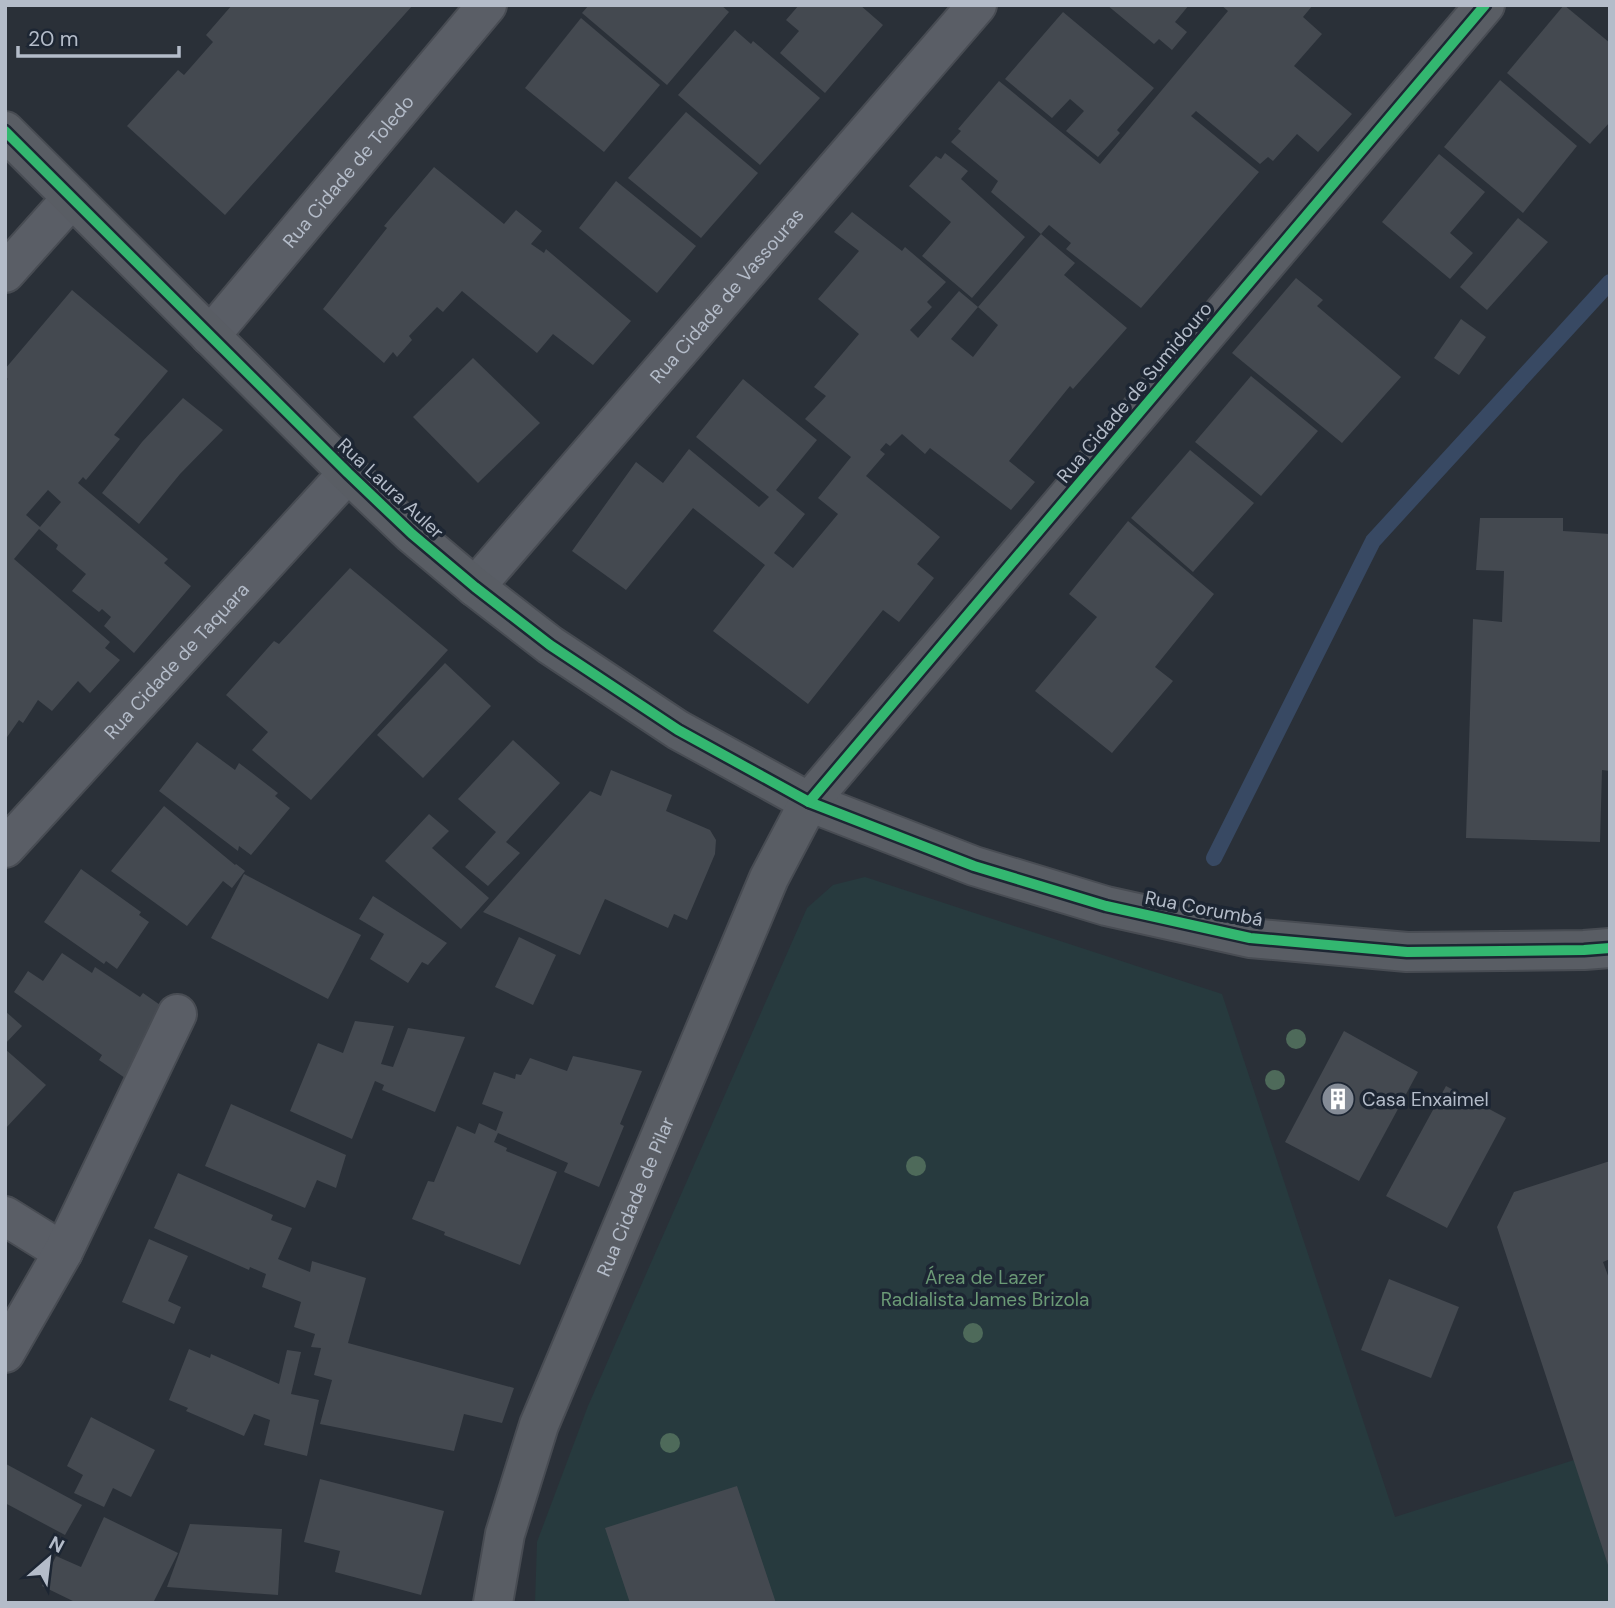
<svg xmlns="http://www.w3.org/2000/svg" width="1615" height="1608" font-family="'DM Sans',sans-serif">
  <rect width="100%" height="100%" fill="#2a3038"/>
  <path fill="#273a3e" d="M 865,877 L 1222,994 L 1395,1517 L 1574,1460 L 1610,1569 L 1610,1603 L 535,1603 L 537,1542 L 588,1406 L 807,908 L 833,885 Z"/>
  <g fill="none" stroke-linecap="round" stroke-linejoin="round">
    <path stroke="#384963" stroke-width="16" d="M 1214,858 L 1373,541 L 1610,282"/>
  </g>
  <g fill="#444950" fill-rule="evenodd">
    <path d="M 232,5 L 413,5 L 225,215 L 127,126 L 178,70 L 184,75 L 213,42 L 206,35 Z"/>
    <path d="M 589,5 L 721,5 L 729,12 L 667,85 L 582,13 Z"/>
    <path d="M 799,5 L 860,5 L 883,25 L 825,93 L 780,53 L 799,31 L 786,20 Z"/>
    <path d="M 1107,5 L 1189,5 L 1175,22 L 1187,32 L 1172,50 L 1159,39 L 1154,44 Z"/>
    <path d="M 1221,5 L 1313,5 L 1303,17 L 1322,34 L 1294,66 L 1352,114 L 1318,152 L 1297,134 L 1273,161 L 1268,157 L 1260,164 L 1196,111 L 1191,116 L 1259,172 L 1141,308 L 1066,249 L 1071,243 L 1049,225 L 1041,234 L 991,192 L 998,181 L 951,142 L 961,131 L 958,129 L 999,81 L 1100,164 L 1228,11 Z"/>
    <path d="M 1564,5 L 1610,43 L 1610,122 L 1590,144 L 1507,73 Z"/>
    <path d="M 1063,12 L 1154,88 L 1117,130 L 1120,133 L 1098,157 L 1066,131 L 1084,111 L 1070,99 L 1052,118 L 1005,79 Z"/>
    <path d="M 581,18 L 660,85 L 604,152 L 525,88 Z"/>
    <path d="M 735,30 L 751,44 L 753,41 L 820,98 L 760,165 L 678,95 Z"/>
    <path d="M 1500,80 L 1577,146 L 1523,213 L 1444,147 Z"/>
    <path d="M 686,112 L 758,173 L 701,238 L 628,178 Z"/>
    <path d="M 945,153 L 968,171 L 961,179 L 1025,237 L 972,298 L 922,256 L 951,222 L 909,186 L 936,156 L 941,159 Z"/>
    <path d="M 1439,154 L 1485,192 L 1450,233 L 1473,253 L 1450,279 L 1382,222 Z"/>
    <path d="M 434,167 L 504,224 L 516,210 L 542,231 L 531,244 L 544,253 L 546,249 L 631,321 L 593,365 L 553,334 L 537,353 L 462,291 L 443,312 L 437,307 L 409,336 L 412,340 L 397,357 L 393,352 L 384,363 L 323,309 L 387,228 L 384,226 Z"/>
    <path d="M 616,181 L 696,246 L 657,293 L 579,228 Z"/>
    <path d="M 852,212 L 902,251 L 905,247 L 946,282 L 927,302 L 932,307 L 910,330 L 918,338 L 959,291 L 978,307 L 951,339 L 973,357 L 998,325 L 978,307 L 1041,234 L 1075,263 L 1064,275 L 1127,328 L 1073,389 L 1070,386 L 1009,461 L 1035,482 L 1011,510 L 930,448 L 925,454 L 902,434 L 890,446 L 886,443 L 880,450 L 885,454 L 866,476 L 940,537 L 917,564 L 934,578 L 899,622 L 883,610 L 808,704 L 713,631 L 765,565 L 693,508 L 626,590 L 572,551 L 636,462 L 663,483 L 689,449 L 759,507 L 769,497 L 696,437 L 743,379 L 817,440 L 776,490 L 805,514 L 774,553 L 793,568 L 838,514 L 818,498 L 851,457 L 805,419 L 826,396 L 814,387 L 859,334 L 818,299 L 859,251 L 834,232 Z"/>
    <path d="M 1518,218 L 1548,242 L 1487,310 L 1460,287 Z"/>
    <path d="M 1296,278 L 1323,300 L 1317,306 L 1401,377 L 1342,443 L 1232,353 Z"/>
    <path d="M 72,290 L 168,371 L 114,435 L 120,439 L 86,480 L 83,477 L 78,483 L 168,559 L 164,563 L 191,586 L 134,653 L 104,626 L 111,617 L 102,609 L 99,612 L 72,591 L 86,574 L 56,549 L 58,545 L 39,529 L 14,559 L 110,642 L 105,648 L 120,660 L 90,693 L 78,681 L 52,711 L 38,700 L 23,723 L 19,720 L 5,740 L 5,381 L 8,379 L 5,377 L 5,369 ZM 48,490 L 61,502 L 40,527 L 26,515 Z"/>
    <path d="M 1461,319 L 1486,337 L 1459,375 L 1434,358 Z"/>
    <path d="M 473,358 L 540,423 L 478,483 L 413,417 Z"/>
    <path d="M 1251,376 L 1318,431 L 1261,496 L 1195,442 Z"/>
    <path d="M 183,398 L 223,430 L 180,474 L 139,524 L 102,493 L 142,442 Z"/>
    <path d="M 1190,450 L 1254,503 L 1193,572 L 1131,518 Z"/>
    <path d="M 1480,518 L 1563,518 L 1563,531 L 1610,534 L 1610,771 L 1602,770 L 1600,842 L 1466,838 L 1473,619 L 1502,622 L 1504,571 L 1476,570 Z"/>
    <path d="M 1128,521 L 1214,594 L 1155,667 L 1173,681 L 1112,753 L 1035,691 L 1097,617 L 1069,594 Z"/>
    <path d="M 350,568 L 448,650 L 311,800 L 252,750 L 268,732 L 226,695 L 274,641 L 279,644 Z"/>
    <path d="M 445,663 L 491,706 L 423,778 L 377,735 Z"/>
    <path d="M 513,740 L 560,783 L 506,842 L 520,853 L 488,886 L 465,867 L 496,832 L 458,799 Z"/>
    <path d="M 197,742 L 235,770 L 239,763 L 278,793 L 275,796 L 290,808 L 251,855 L 239,846 L 238,851 L 159,791 Z"/>
    <path d="M 611,770 L 672,795 L 666,811 L 710,830 L 716,840 L 715,854 L 687,920 L 674,914 L 668,928 L 605,899 L 580,955 L 483,912 L 590,791 L 601,796 Z"/>
    <path d="M 164,806 L 235,865 L 236,864 L 245,871 L 232,888 L 223,881 L 187,926 L 111,871 Z"/>
    <path d="M 429,814 L 449,831 L 432,848 L 489,898 L 461,929 L 385,861 Z"/>
    <path d="M 81,869 L 141,912 L 139,915 L 149,922 L 117,969 L 106,961 L 104,964 L 44,922 Z"/>
    <path d="M 244,874 L 361,935 L 328,999 L 211,938 Z"/>
    <path d="M 373,896 L 447,943 L 428,965 L 422,962 L 408,983 L 370,959 L 384,934 L 359,919 Z"/>
    <path d="M 519,937 L 556,955 L 533,1005 L 495,987 Z"/>
    <path d="M 62,953 L 92,973 L 95,967 L 140,997 L 143,993 L 163,1007 L 125,1078 L 99,1060 L 102,1055 L 14,992 L 28,971 L 43,981 Z"/>
    <path d="M 5,1011 L 22,1026 L 5,1044 Z"/>
    <path d="M 355,1021 L 394,1026 L 381,1064 L 393,1067 L 408,1028 L 465,1037 L 435,1112 L 382,1090 L 384,1085 L 375,1081 L 352,1139 L 290,1111 L 318,1043 L 343,1053 Z"/>
    <path d="M 1344,1031 L 1418,1072 L 1359,1181 L 1285,1142 Z"/>
    <path d="M 5,1049 L 46,1085 L 5,1129 Z"/>
    <path d="M 573,1056 L 642,1071 L 620,1124 L 624,1126 L 599,1187 L 564,1172 L 568,1163 L 498,1133 L 494,1142 L 507,1148 L 506,1151 L 557,1172 L 520,1265 L 444,1235 L 445,1232 L 412,1219 L 428,1181 L 434,1182 L 457,1126 L 475,1134 L 479,1123 L 496,1131 L 503,1112 L 482,1104 L 494,1072 L 515,1079 L 516,1074 L 521,1075 L 530,1058 L 567,1071 Z"/>
    <path d="M 1446,1086 L 1506,1118 L 1447,1228 L 1386,1196 Z"/>
    <path d="M 231,1104 L 346,1155 L 336,1188 L 317,1180 L 305,1208 L 205,1166 Z"/>
    <path d="M 1610,1161 L 1610,1259 L 1603,1262 L 1610,1281 L 1609,1568 L 1497,1227 L 1514,1192 Z"/>
    <path d="M 178,1173 L 273,1215 L 271,1220 L 292,1228 L 278,1259 L 310,1272 L 312,1261 L 366,1278 L 348,1343 L 514,1388 L 502,1423 L 464,1414 L 454,1451 L 320,1424 L 332,1380 L 314,1375 L 321,1348 L 311,1347 L 315,1334 L 294,1327 L 301,1302 L 262,1287 L 266,1274 L 250,1267 L 249,1270 L 154,1228 Z"/>
    <path d="M 149,1239 L 188,1256 L 168,1301 L 181,1307 L 174,1324 L 122,1302 Z"/>
    <path d="M 1389,1279 L 1459,1307 L 1431,1378 L 1361,1350 Z"/>
    <path d="M 189,1349 L 210,1358 L 211,1354 L 279,1384 L 287,1350 L 301,1352 L 291,1394 L 319,1400 L 307,1456 L 264,1445 L 270,1420 L 254,1414 L 244,1436 L 186,1411 L 188,1408 L 169,1400 Z"/>
    <path d="M 91,1417 L 155,1450 L 131,1497 L 113,1488 L 104,1507 L 74,1493 L 83,1475 L 67,1466 Z"/>
    <path d="M 6,1464 L 82,1505 L 65,1535 L 5,1503 Z"/>
    <path d="M 320,1479 L 444,1511 L 421,1595 L 335,1572 L 340,1551 L 304,1542 Z"/>
    <path d="M 737,1486 L 776,1603 L 630,1603 L 605,1528 Z"/>
    <path d="M 104,1517 L 178,1553 L 153,1603 L 77,1603 L 42,1586 L 56,1556 L 81,1567 Z"/>
    <path d="M 190,1524 L 282,1529 L 278,1595 L 167,1587 Z"/>
  </g>
  <g fill="none" stroke-linecap="round" stroke-linejoin="round">
    <defs>
      <g id="street">
        <path d="M 5,273 L 72,198"/>
        <path id="s1" d="M 210,336 L 487,5"/>
        <path id="s2" d="M 475,587 L 977,5"/>
        <path id="s3" d="M 5,848 L 348,473"/>
        <path d="M 5,1216 L 63,1252"/>
        <path d="M 5,1353 L 63,1252 L 177,1014"/>
      </g>
      <g id="secondary">
        <path d="M 5,131 L 348,473 L 412,534 L 475,587 L 550,645 L 678,730 L 809,802 L 974,866 L 1106,906 L 1250,938 L 1407,952 L 1584,950 L 1610,948"/>
        <path id="s4" d="M 493,1603 L 505,1534 L 539,1425 L 769,878 L 809,802 L 1485,5"/>
      </g>
    </defs>
    <use href="#street" stroke="#484c53" stroke-width="42"/>
    <use href="#secondary" stroke="#484c53" stroke-width="42"/>
    <use href="#street" stroke="#5a5e66" stroke-width="38"/>
    <use href="#secondary" stroke="#595d64" stroke-width="38"/>
    <defs>
      <g id="cycleway">
        <path d="M 5,131 L 348,473 L 412,534 L 475,587 L 550,645 L 678,730 L 809,802 L 974,866 L 1106,906 L 1250,938 L 1407,952 L 1584,950 L 1610,948"/>
        <path d="M 809,802 L 1485,5"/>
      </g>
    </defs>
    <use href="#cycleway" stroke="#1d2633" stroke-width="15"/>
    <use href="#cycleway" stroke="#33b770" stroke-width="10"/>
  </g>
  <g fill="#4e6a5a">
    <circle cx="1296" cy="1039" r="10"/>
    <circle cx="1275" cy="1080" r="10"/>
    <circle cx="916" cy="1166" r="10"/>
    <circle cx="973" cy="1333" r="10"/>
    <circle cx="670" cy="1443" r="10"/>
  </g>
  <defs>
    <symbol id="building-disc" viewBox="-11 -11 22 22"><circle r="9.5" fill="#848b96" stroke="#1d2633"/><path d="M-4-6H4V6H1V3H-1V6H-4ZM-2.5-4.3h1.7v1.8h-1.7ZM.8-4.3h1.7v1.8H.8ZM-2.5-1h1.7V.8h-1.7ZM.8-1h1.7V.8H.8Z" fill="#fff"/></symbol>
  </defs>
  <g fill-rule="evenodd">
    <use href="#building-disc" x="1319" y="1080" width="38" height="38"/>
  </g>
  <g text-anchor="middle" stroke-width="7" stroke-linejoin="round" paint-order="stroke">
    <g font-size="19" fill="#b4bcc9" stroke="#1d2633">
      <text dy="7" stroke="none"><textPath href="#s1" startOffset="215">Rua Cidade de Toledo</textPath></text>
      <text dy="7" stroke="none"><textPath href="#s2" startOffset="385">Rua Cidade de Vassouras</textPath></text>
      <text transform="translate(1134 392) rotate(-50)" y="7">Rua Cidade de Sumidouro</text>
      <text transform="translate(391 488) rotate(43)" y="7">Rua Laura Auler</text>
      <text dy="7" stroke="none"><textPath href="#s3" startOffset="254">Rua Cidade de Taquara</textPath></text>
      <text transform="translate(1204 908) rotate(11)" y="7">Rua Corumbá</text>
      <text dy="7" stroke="none"><textPath href="#s4" startOffset="432">Rua Cidade de Pilar</textPath></text>
    </g>
    <g font-size="19" fill="#b4bcc9" stroke="#1d2633" text-anchor="start">
      <text x="1362" y="1106">Casa Enxaimel</text>
    </g>
    <g font-size="19" fill="#6b9a76" stroke="#1d2633">
      <text x="985" y="1284">Área de Lazer<tspan x="985" dy="22">Radialista James Brizola</tspan></text>
    </g>
  </g>
  <rect width="1615" height="1608" fill="none" stroke="#b4bcc9" stroke-width="14"/>
  <g transform="translate(49 1559) rotate(28)" stroke="#1d2633" stroke-width="5" paint-order="stroke">
  <path d="M0-5L12 26L0 18L-12 26Z" fill="#b4bcc9"/>
  <text y="-10" font-size="19" font-weight="bold" text-anchor="middle" fill="#b4bcc9">N</text>
  </g>
  <path d="M18 46v10h161v-10" fill="none" stroke="#b4bcc9" stroke-width="3.5"/>
  <text x="28" y="46" font-size="21" fill="#b4bcc9" stroke="#1d2633" stroke-width="5" paint-order="stroke">20 m</text>
</svg>
